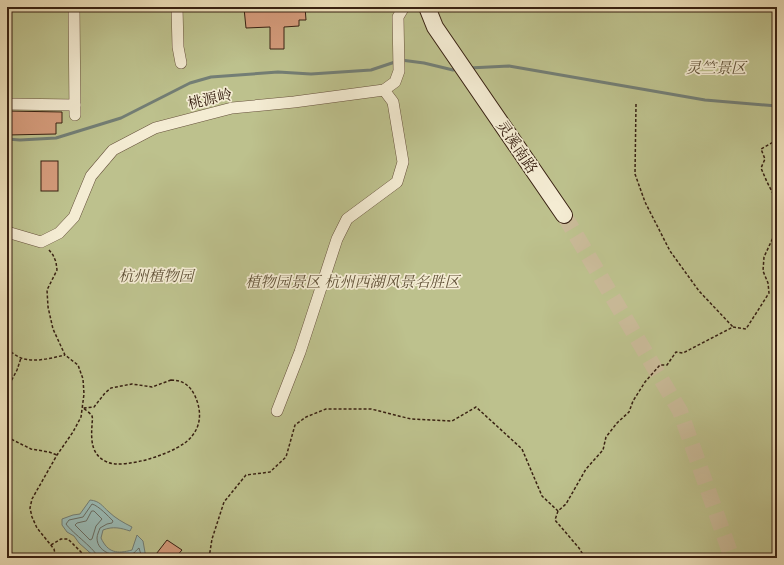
<svg xmlns="http://www.w3.org/2000/svg" width="784" height="565" font-family="Vollkorn,'Noto Serif SC',serif">
  <rect width="100%" height="100%" fill="#eee1bb"/>
  <filter id="stains"><feTurbulence type="fractalNoise" baseFrequency=".005" numOctaves="4"/><feColorMatrix values="0 0 0 0 .2 0 0 0 0 .09 0 0 0 0 .02 0 0 0 .5 -.17"/></filter>
  <radialGradient id="worn" r=".72"><stop offset=".6" stop-color="#630" stop-opacity="0"/><stop offset="1" stop-color="#630" stop-opacity=".3"/></radialGradient>
  <rect fill="#bdc18d" stroke="#7a7150" x="7" y="7" width="770" height="551"/>
  <path fill="#9bbcb7" stroke="#737e75" d="M 90,500 C 100,501 102,506 109,512 C 115,518 124,523 132,527 L 130,531 C 121,528 113,526 103,530 L 101,538 C 108,553 117,554 132,550 L 137,535 L 143,541 L 146,558 L 96,558 L 79,543 L 74,536 L 67,532 L 62,525 L 62,519 L 73,515 L 80,514 Z"/>
  <g fill="none" stroke-linecap="round" stroke-linejoin="round">
    <g stroke="#6a6e64" stroke-width="1">
      <path d="M 92,511 L 94,511 L 102,519 L 96,526 L 92,539 L 90,540 L 75,525 L 77,523 L 86,521 Z"/>
      <path d="M 98,558 C 97,550 72,533 66,524 L 69,520 L 83,517 L 92,504 C 99,506 108,516 113,521 L 112,523 L 107,524 L 100,528 C 99,531 97,535 97,538 C 97,554 120,559 132,554 C 135,553 136,550 139,548 L 142,558"/>
    </g>
    <g stroke="#737e75" stroke-width="3">
      <path d="M 469,68 L 509,66 L 705,100 L 777,106"/>
      <path d="M 7,139 L 20,140 L 56,138 L 121,118 L 190,83 L 211,77 L 278,72 L 311,74 L 371,70 L 401,60 L 424,63 L 453,70 L 458,69"/>
    </g>
  </g>
  <g fill="#d49b7b" stroke="#382112">
    <path d="M 269,7 L 305,7 L 306,20 L 299,20 L 299,26 L 284,27 L 284,49 L 270,49 L 270,27 L 246,28 L 244,8 Z"/>
    <path d="M 7,111 L 62,112 L 62,123 L 56,123 L 56,134 L 7,135 Z"/>
    <rect x="41" y="161" width="17" height="30"/>
    <path d="M 167,540 L 182,550 L 175,558 L 153,558 Z"/>
  </g>
  <g fill="none" stroke-linecap="round" stroke-linejoin="round">
    <path stroke="#cabb99" stroke-width="16" stroke-dasharray="16 8" stroke-linecap="butt" d="M 564,215 L 680,411 L 732,558"/>
    <defs>
      <g id="minor">
        <path d="M 74,7 L 75,115"/>
        <path d="M 177,7 L 178,47 L 181,63"/>
        <path d="M 7,104 L 75,105"/>
        <path d="M 7,232 L 41,242 L 59,233 L 74,217 L 91,176 L 113,150 L 155,128 L 232,108 L 294,102 L 384,90 L 395,82 L 399,71 L 398,17 L 404,7"/>
        <path d="M 277,411 L 300,352 L 337,239 L 347,219 L 397,182 L 403,162 L 393,102 L 384,90"/>
      </g>
      <path id="secondary" d="M 427,7 L 435,27 L 564,215"/>
    </defs>
    <use href="#minor" stroke="#66513c" stroke-width="12"/>
    <use href="#secondary" stroke="#382112" stroke-width="18"/>
    <g stroke="#382112" stroke-width="1.5" stroke-dasharray="3 2" stroke-linecap="butt">
      <path d="M 636,104 L 635,174 L 645,202 L 670,251 L 699,291 L 733,327"/>
      <path d="M 777,140 L 761,149 L 765,159 L 761,168 L 767,182 L 777,201"/>
      <path d="M 49,250 L 53,255 L 56,262 L 57,270 L 47,290 L 48,307 L 53,329 L 65,355 L 78,365 L 83,379 L 84,394 L 81,417 L 73,432 L 57,455 L 32,499 L 30,508 L 32,517 L 37,528 L 54,549 L 56,558"/>
      <path d="M 7,349 C 11,352 16,356 21,358 C 35,363 51,358 65,355"/>
      <path d="M 171,380 C 182,380 190,385 195,396 C 201,409 202,424 192,436 C 181,452 125,470 107,462 C 91,455 91,440 92,425 C 92,422 93,419 92,416 C 90,413 86,410 83,408 L 94,407 L 105,393 L 111,388 L 132,384 L 152,387 Z"/>
      <path d="M 7,389 L 17,370 L 21,358"/>
      <path d="M 7,437 L 31,449 L 49,452 L 57,455"/>
      <path d="M 51,545 L 61,539 L 68,539 L 87,558"/>
      <path d="M 209,558 L 212,539 L 224,502 L 246,475 L 270,472 L 286,457 L 295,425 L 306,417 L 326,409 L 371,409 L 411,419 L 452,421 L 476,407 L 522,449 L 542,496 L 558,511"/>
      <path d="M 585,558 L 579,548 L 555,520 L 558,511 L 566,504 L 586,469 L 603,450 L 606,437 L 617,423 L 629,412 L 633,401 L 645,382 L 660,365 L 667,365 L 676,352 L 683,353 L 733,327 L 746,329 L 769,293 L 768,283 L 763,271 L 764,257 L 777,229"/>
    </g>
    <use href="#minor" stroke="#f4ecd3" stroke-width="11"/>
    <use href="#secondary" stroke="#f4ecd3" stroke-width="16"/>
  </g>
  <g text-anchor="middle" stroke-width="3.5" stroke-linejoin="round" paint-order="stroke">
    <g font-size="15" font-style="italic" fill="#605137" stroke="#f4ecd3">
      <text x="716" y="73">灵竺景区</text>
      <text x="156" y="281">杭州植物园</text>
      <text x="283" y="287">植物园景区</text>
      <text x="392" y="287">杭州西湖风景名胜区</text>
    </g>
    <g font-size="15" fill="#382112" stroke="#f4ecd3">
      <text transform="translate(210 99) rotate(-13)" y="5">桃源岭</text>
      <text transform="translate(517 147) rotate(56)" y="5">灵溪南路</text>
    </g>
  </g>
  <rect width="784" height="565" fill="none" stroke="#eee1bb" stroke-width="24"/>
  <rect x="8" y="8" width="768" height="549" fill="none" stroke="#382112" stroke-width="2"/>
  <rect x="12" y="12" width="760" height="541" fill="none" stroke="#382112"/>
  <rect width="100%" height="100%" filter="url(#stains)"/>
  <rect width="100%" height="100%" fill="url(#worn)"/>
</svg>
